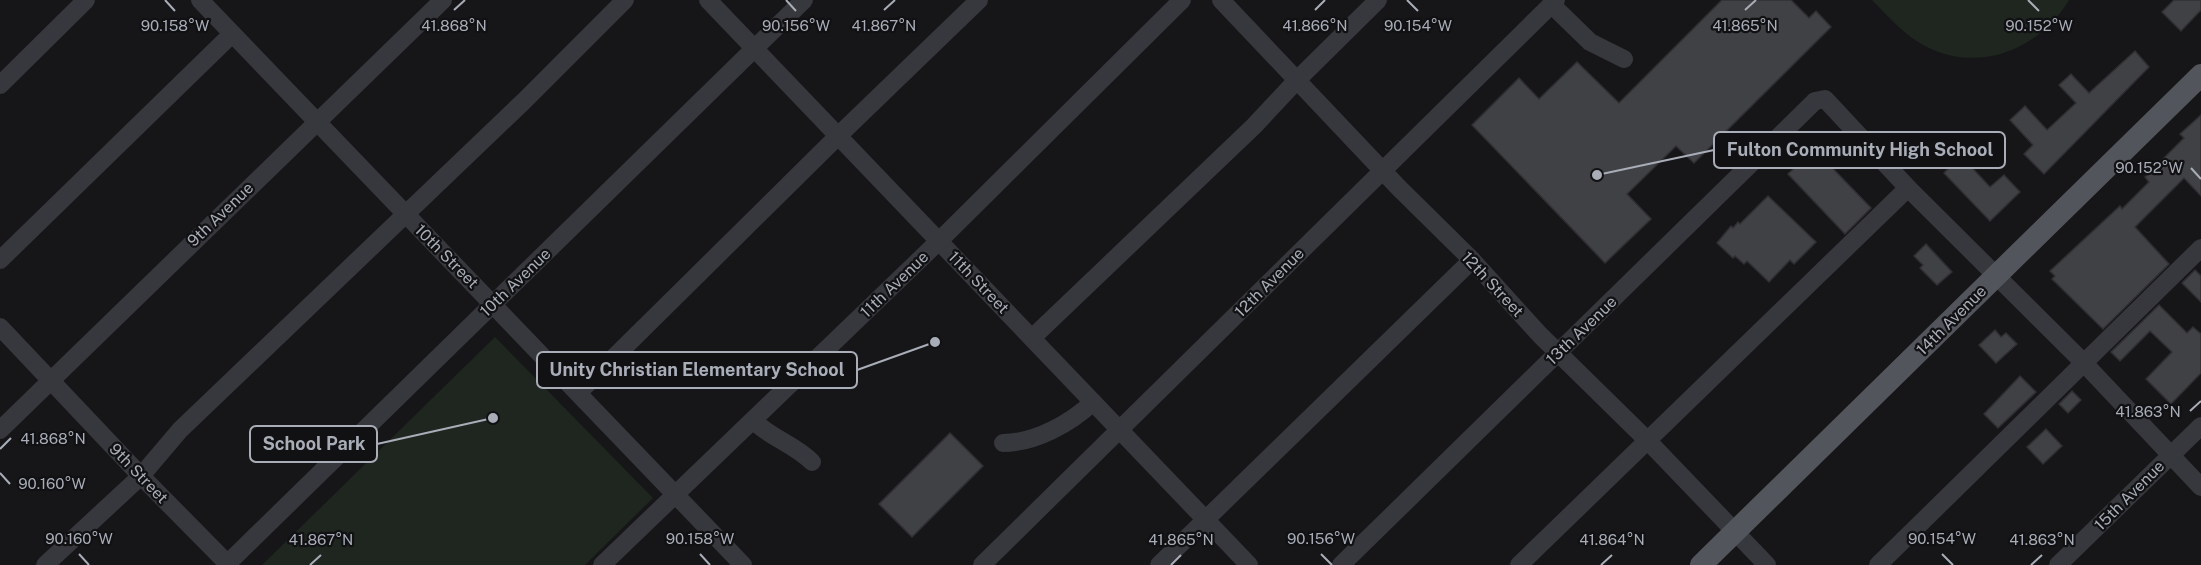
<svg xmlns="http://www.w3.org/2000/svg" width="2201" height="565" font-family="'Public Sans',sans-serif">
  <rect width="100%" height="100%" fill="#161618"/>
  <g fill="#1e261f">
    <path d="M 1872,0 L 2069,0 C 2039,50 1978,74 1925,46 C 1904,35 1888,16 1872,0 Z"/>
    <path d="M 495,337 L 653,498 L 585,565 L 262,565 Z"/>
  </g>
  <g fill="#404145" stroke="#303034" stroke-width="1.5">
    <path d="M 1722,0 L 1791,0 L 1809,18 L 1816,11 L 1831,27 L 1694,163 L 1676,146 L 1627,194 L 1651,219 L 1605,263 L 1472,125 L 1519,78 L 1539,99 L 1577,62 L 1619,103 Z"/>
    <path d="M 2174,0 L 2201,0 L 2201,10 L 2181,31 L 2162,12 Z"/>
    <path d="M 2135,51 L 2149,67 L 2044,174 L 2024,154 L 2033,145 L 2010,120 L 2025,106 L 2047,130 L 2076,103 L 2059,85 L 2071,74 L 2089,93 Z"/>
    <path d="M 2201,115 L 2201,196 L 2184,178 L 2135,227 L 2169,264 L 2103,329 L 2052,279 L 2055,276 L 2050,271 L 2120,206 L 2122,209 L 2149,182 L 2145,177 L 2184,138 L 2180,134 Z"/>
    <path d="M 1814,149 L 1871,208 L 1845,234 L 1788,174 Z"/>
    <path d="M 1961,156 L 1990,187 L 2004,175 L 2020,192 L 1990,221 L 1944,173 Z"/>
    <path d="M 1768,196 L 1816,242 L 1794,264 L 1790,260 L 1769,282 L 1747,261 L 1744,264 L 1735,256 L 1733,258 L 1717,243 L 1731,226 L 1733,228 L 1738,222 L 1740,224 Z"/>
    <path d="M 1926,244 L 1952,272 L 1937,285 L 1920,268 L 1923,265 L 1914,256 Z"/>
    <path d="M 2195,270 L 2201,276 L 2201,302 L 2182,283 Z"/>
    <path d="M 2159,305 L 2187,333 L 2193,327 L 2201,334 L 2201,373 L 2171,404 L 2146,379 L 2172,352 L 2150,331 L 2120,361 L 2111,352 Z"/>
    <path d="M 1995,330 L 2001,337 L 2006,333 L 2017,344 L 1996,363 L 1979,345 Z"/>
    <path d="M 2020,376 L 2036,392 L 1998,428 L 1984,414 Z"/>
    <path d="M 2072,391 L 2081,400 L 2068,413 L 2059,404 Z"/>
    <path d="M 2046,429 L 2062,446 L 2043,464 L 2027,447 Z"/>
    <path d="M 950,433 L 983,466 L 912,537 L 879,504 Z"/>
  </g>
  <g fill="none" stroke-linecap="round" stroke-linejoin="round">
    <g stroke="#37383d" stroke-width="18">
      <path d="M 200,0 L 743,565"/>
      <path d="M 708,0 L 1249,565"/>
      <path d="M 1221,0 L 1399,188 L 1472,260 L 1540,335 L 1647,440 L 1767,565"/>
      <path d="M 1551,4 L 1590,42 L 1624,59"/>
      <path d="M 0,85 L 86,0"/>
      <path d="M 0,260 L 232,34"/>
      <path d="M 0,327 L 141,476 L 229,565"/>
      <path d="M 1032,338 L 1254,126 L 1297,80 L 1378,0"/>
      <path d="M 579,392 L 838,136 L 979,0"/>
      <path d="M 753,420 C 770,438 794,444 812,462"/>
      <path d="M 0,430 L 443,0"/>
      <path d="M 1003,443 C 1035,443 1071,423 1093,402"/>
      <path d="M 45,565 L 141,476 L 180,430 L 524,101 L 625,0"/>
      <path d="M 226,565 L 804,0"/>
      <path d="M 602,565 L 939,241 L 1182,0"/>
      <path d="M 982,565 L 1556,0"/>
      <path d="M 1159,565 L 1472,260"/>
      <path d="M 1341,565 L 1815,101 L 1825,99 L 1908,188 L 2083,362 L 2201,487"/>
      <path d="M 1519,565 L 1908,188"/>
      <path d="M 1878,565 L 2201,248"/>
      <path d="M 2058,565 L 2201,426"/>
    </g>
    <path stroke="#53555c" stroke-width="22" d="M 1701,565 L 2201,75"/>
  </g>
  <path fill="none" stroke="#a8adb8" stroke-width="2" d="M 165,0 L 175,11M 786,0 L 796,11M 1407,0 L 1418,11M 2028,0 L 2039,11M 454,10 L 465,0M 884,10 L 895,0M 1315,10 L 1325,0M 1745,10 L 1756,0M 2191,168 L 2201,179M 2190,411 L 2201,401M 0,449 L 11,438M 0,473 L 10,484M 79,554 L 89,565M 700,554 L 710,565M 1321,554 L 1332,565M 1942,554 L 1953,565M 310,565 L 321,555M 1171,565 L 1181,555M 1601,565 L 1612,555M 2031,565 L 2042,555"/>
  <g text-anchor="middle" stroke-width="4.5" stroke-linejoin="round" paint-order="stroke">
    <g font-size="16" fill="#a8adb8" stroke="#111113">
      <text transform="translate(220 214) rotate(-44)" y="6">9th Avenue</text>
      <text transform="translate(447 256) rotate(45)" y="6">10th Street</text>
      <text transform="translate(515 282) rotate(-44)" y="6">10th Avenue</text>
      <text transform="translate(979 282) rotate(46)" y="6">11th Street</text>
      <text transform="translate(1269 282) rotate(-45)" y="6">12th Avenue</text>
      <text transform="translate(894 284) rotate(-44)" y="6">11th Avenue</text>
      <text transform="translate(1493 284) rotate(47)" y="6">12th Street</text>
      <text transform="translate(1951 320) rotate(-45)" y="6">14th Avenue</text>
      <text transform="translate(1581 330) rotate(-44)" y="6">13th Avenue</text>
      <text transform="translate(139 473) rotate(46)" y="6">9th Street</text>
      <text transform="translate(2129 495) rotate(-45)" y="6">15th Avenue</text>
    </g>
  </g>
  <g font-size="15" text-anchor="middle" fill="#a8adb8" stroke="#111113" stroke-width="4.5" stroke-linejoin="round" paint-order="stroke">
    <text x="454" y="31">41.868°N</text>
    <text x="884" y="31">41.867°N</text>
    <text x="1315" y="31">41.866°N</text>
    <text x="1745" y="31">41.865°N</text>
    <text x="175" y="31">90.158°W</text>
    <text x="796" y="31">90.156°W</text>
    <text x="1418" y="31">90.154°W</text>
    <text x="2039" y="31">90.152°W</text>
    <text x="2149" y="173">90.152°W</text>
    <text x="2148" y="417">41.863°N</text>
    <text x="53" y="444">41.868°N</text>
    <text x="52" y="489">90.160°W</text>
    <text x="79" y="544">90.160°W</text>
    <text x="700" y="544">90.158°W</text>
    <text x="1321" y="544">90.156°W</text>
    <text x="1942" y="544">90.154°W</text>
    <text x="321" y="545">41.867°N</text>
    <text x="1181" y="545">41.865°N</text>
    <text x="1612" y="545">41.864°N</text>
    <text x="2042" y="545">41.863°N</text>
  </g>
  <path fill="none" stroke="#a8adb8" stroke-width="2" d="M1597 175L1714 150M935 342L857 370M493 418L377 444"/>
  <g fill="#a8adb8" stroke="#111113" stroke-width="2">
    <circle cx="1597" cy="175" r="6"/>
    <circle cx="935" cy="342" r="6"/>
    <circle cx="493" cy="418" r="6"/>
  </g>
  <g fill="#111113" stroke="#a8adb8" stroke-width="2">
    <rect x="1714" y="132" width="291" height="36" rx="6"/>
    <rect x="537" y="352" width="320" height="36" rx="6"/>
    <rect x="250" y="426" width="127" height="36" rx="6"/>
  </g>
  <g font-size="18" text-anchor="middle" font-weight="bold" fill="#a8adb8">
    <text x="1860" y="156">Fulton Community High School</text>
    <text x="697" y="376">Unity Christian Elementary School</text>
    <text x="314" y="450">School Park</text>
  </g>
</svg>
